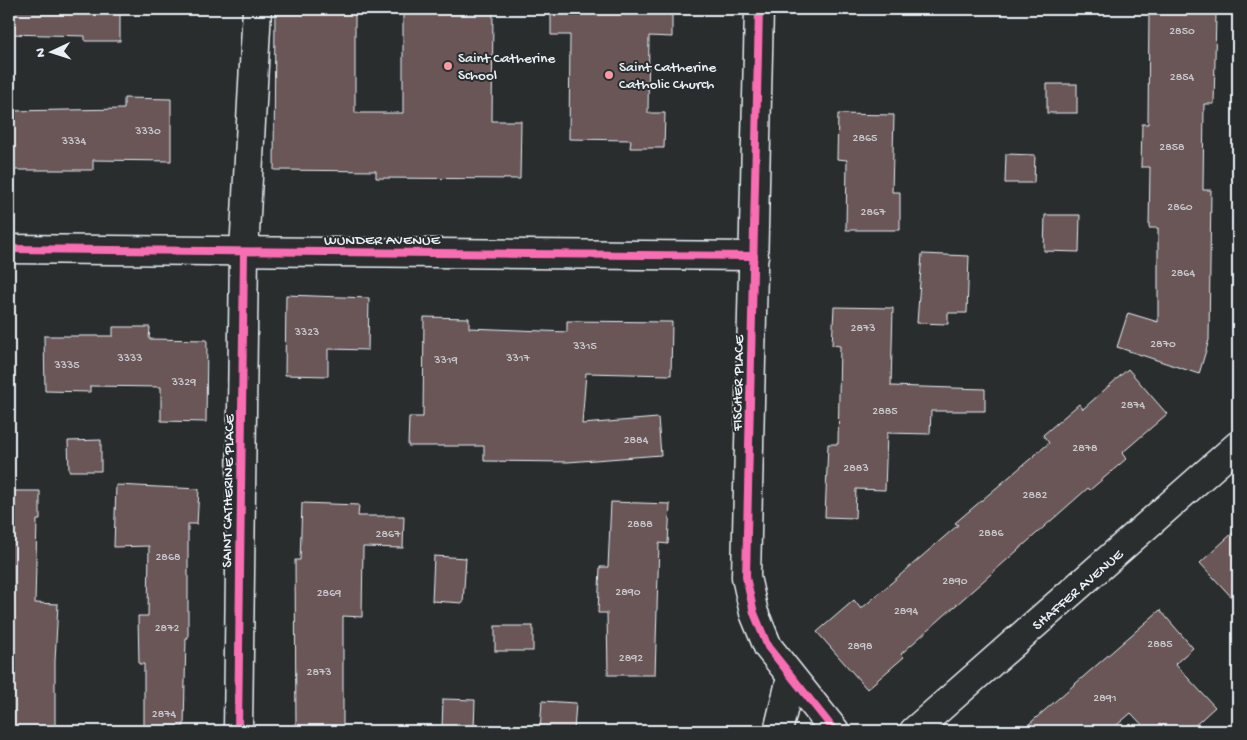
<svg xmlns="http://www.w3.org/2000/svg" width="1247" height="740" font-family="'Gochi Hand',sans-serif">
  <rect width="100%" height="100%" fill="#2a2d2e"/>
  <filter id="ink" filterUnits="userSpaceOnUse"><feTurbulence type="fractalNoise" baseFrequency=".02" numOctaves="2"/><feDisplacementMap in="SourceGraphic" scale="10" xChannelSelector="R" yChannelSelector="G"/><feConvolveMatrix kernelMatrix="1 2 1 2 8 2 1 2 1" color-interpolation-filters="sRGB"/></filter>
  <g filter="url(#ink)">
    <g fill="#6a5757" stroke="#e8f1f8">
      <path d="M 9,9 L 120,9 L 120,41 L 85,41 L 85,36 L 9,34 Z"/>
      <path d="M 275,9 L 355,9 L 355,113 L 403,113 L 403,9 L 493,9 L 492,121 L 521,121 L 520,179 L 376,178 L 376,171 L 274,170 Z"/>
      <path d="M 551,9 L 672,9 L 672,37 L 649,36 L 648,113 L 665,113 L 664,148 L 630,148 L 631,140 L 569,139 L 570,35 L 551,35 Z"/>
      <path d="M 1149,12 L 1216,14 L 1214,104 L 1204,104 L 1203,190 L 1211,190 L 1209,340 L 1199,374 L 1117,347 L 1128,313 L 1158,322 L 1158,228 L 1149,228 L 1150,167 L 1141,167 L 1142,124 L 1148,124 Z"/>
      <rect x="1047" y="84" width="30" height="29"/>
      <path d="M 124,98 L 171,99 L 171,161 L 93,160 L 93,170 L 9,170 L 9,111 L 124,109 Z"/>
      <path d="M 838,114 L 894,115 L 892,192 L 900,192 L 900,230 L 846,230 L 847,160 L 837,159 Z"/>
      <path d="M 1006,154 L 1035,155 L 1034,183 L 1005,183 Z"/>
      <path d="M 1045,215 L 1080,215 L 1079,252 L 1044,251 Z"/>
      <path d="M 922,254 L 969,256 L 967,313 L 948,313 L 948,324 L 917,323 Z"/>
      <path d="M 286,295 L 369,298 L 368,350 L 328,349 L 328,376 L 285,375 Z"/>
      <path d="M 834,307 L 893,308 L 891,386 L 985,389 L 985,411 L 931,411 L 930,434 L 887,433 L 885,490 L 856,489 L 855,518 L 825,517 L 828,444 L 838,444 L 840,346 L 832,345 Z"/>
      <path d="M 424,317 L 469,318 L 469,328 L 567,332 L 567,321 L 672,322 L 671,375 L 586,373 L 582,424 L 658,418 L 661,455 L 568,462 L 484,461 L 484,446 L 408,446 L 409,417 L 423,417 Z"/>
      <path d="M 113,327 L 150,327 L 149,339 L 207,340 L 206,422 L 161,421 L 161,387 L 90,386 L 90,392 L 45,391 L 44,336 L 113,336 Z"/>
      <path d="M 1128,369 L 1167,414 L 1122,453 L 1126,459 L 1090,490 L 1088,488 L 1027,542 L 901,654 L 904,657 L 867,689 L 817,632 L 854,600 L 861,609 L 958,525 L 955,523 L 1049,443 L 1043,435 L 1079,404 L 1083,409 Z"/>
      <path d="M 101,440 L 101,471 L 69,471 L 68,441 Z"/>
      <path d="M 116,485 L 199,489 L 197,524 L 188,524 L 188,638 L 186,638 L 184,726 L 144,727 L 144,664 L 139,664 L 138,616 L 148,616 L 149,546 L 114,547 Z"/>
      <path d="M 9,491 L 40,491 L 40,520 L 37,520 L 35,603 L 58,604 L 55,661 L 55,728 L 9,729 Z"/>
      <path d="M 611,502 L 670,504 L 668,544 L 659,543 L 655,675 L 608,675 L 607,613 L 598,613 L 600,567 L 608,567 Z"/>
      <path d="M 302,503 L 359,505 L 358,516 L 404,516 L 403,548 L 363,547 L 362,617 L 343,616 L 343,731 L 296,731 L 295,560 L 300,560 Z"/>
      <path d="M 1238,528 L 1238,604 L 1200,563 Z"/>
      <path d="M 434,556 L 466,558 L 463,603 L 432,601 Z"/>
      <path d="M 1160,610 L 1193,648 L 1175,664 L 1215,707 L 1189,731 L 1148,731 L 1131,713 L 1110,731 L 1021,731 Z"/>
      <rect x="495" y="626" width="38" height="25"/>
      <path d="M 443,699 L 475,700 L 474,730 L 442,729 Z"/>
      <path d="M 542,701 L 576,703 L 574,731 L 540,731 Z"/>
    </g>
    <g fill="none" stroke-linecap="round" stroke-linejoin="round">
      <defs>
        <g id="minor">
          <path d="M 759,9 L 746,577 L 754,613 L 768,647 L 835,731"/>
          <path d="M 9,249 L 754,256"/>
          <path d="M 238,731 L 244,252 L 257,9"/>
          <path d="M 778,731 L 791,678"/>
          <path d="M 914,731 L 1238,445"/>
        </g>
      </defs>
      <use href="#minor" stroke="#e8f1f8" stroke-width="31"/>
      <use href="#minor" stroke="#2a2d2e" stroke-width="28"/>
      <defs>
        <g id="cycleway">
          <path d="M 759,9 L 746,577 L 754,613 L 768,647 L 835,731"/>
          <path d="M 9,249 L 754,256"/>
          <path d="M 238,731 L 244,252"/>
        </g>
      </defs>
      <use href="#cycleway" stroke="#2a2d2e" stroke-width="11"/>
      <use href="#cycleway" stroke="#f96db3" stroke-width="8"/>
    </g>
  </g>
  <g fill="#ff9aa2" stroke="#2a2d2e" stroke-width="2">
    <circle cx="448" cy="66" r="5"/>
    <circle cx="609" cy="75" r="5"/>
  </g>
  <g text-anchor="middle" stroke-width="4" stroke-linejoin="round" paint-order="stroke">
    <g font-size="12" fill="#c8cad0">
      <text x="1182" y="34">2850</text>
      <text x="1182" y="80">2854</text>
      <text x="148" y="134">3330</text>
      <text x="865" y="141">2865</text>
      <text x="74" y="144">3334</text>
      <text x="1172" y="150">2858</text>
      <text x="1180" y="210">2860</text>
      <text x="873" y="215">2867</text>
      <text x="1183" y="276">2864</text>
      <text x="863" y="331">2873</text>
      <text x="307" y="335">3323</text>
      <text x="1163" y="347">2870</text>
      <text x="585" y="349">3315</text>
      <text x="130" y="361">3333</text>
      <text x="518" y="361">3317</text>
      <text x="446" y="363">3319</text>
      <text x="67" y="368">3335</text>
      <text x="184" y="385">3329</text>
      <text x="1133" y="408">2874</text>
      <text x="885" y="414">2885</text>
      <text x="636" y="443">2884</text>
      <text x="1085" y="451">2878</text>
      <text x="856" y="471">2883</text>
      <text x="1035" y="498">2882</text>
      <text x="640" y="527">2888</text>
      <text x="991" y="536">2886</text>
      <text x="388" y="537">2867</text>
      <text x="168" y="560">2868</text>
      <text x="955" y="584">2890</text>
      <text x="628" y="595">2890</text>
      <text x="329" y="596">2869</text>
      <text x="906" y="614">2894</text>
      <text x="167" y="631">2872</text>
      <text x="1160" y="647">2885</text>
      <text x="860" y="649">2898</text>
      <text x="631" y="661">2892</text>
      <text x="319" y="675">2873</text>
      <text x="1105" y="701">2891</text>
      <text x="164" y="717">2874</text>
    </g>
    <g font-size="15" fill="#e8f1f8" stroke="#2a2d2e" text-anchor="start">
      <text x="458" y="62">Saint Catherine<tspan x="458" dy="17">School</tspan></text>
      <text x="619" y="71">Saint Catherine<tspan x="619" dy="17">Catholic Church</tspan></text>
    </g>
    <g font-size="15" fill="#e8f1f8" stroke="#2a2d2e">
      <text x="382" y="244">WUNDER AVENUE</text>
      <text transform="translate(737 383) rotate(-89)" y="5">FISCHER PLACE</text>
      <text transform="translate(227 491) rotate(-89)" y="5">SAINT CATHERINE PLACE</text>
      <text transform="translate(1077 589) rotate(-41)" y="5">SHAFFER AVENUE</text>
    </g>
  </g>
  <rect width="1247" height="740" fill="none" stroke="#2a2d2e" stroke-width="30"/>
  <rect x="15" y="15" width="1217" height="710" fill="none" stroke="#e8f1f8" stroke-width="2" filter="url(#ink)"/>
  <g transform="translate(52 52) rotate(266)" stroke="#2a2d2e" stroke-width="4" paint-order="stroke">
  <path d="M0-4L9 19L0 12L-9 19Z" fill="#e8f1f8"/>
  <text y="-8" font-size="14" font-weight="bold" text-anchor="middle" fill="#e8f1f8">N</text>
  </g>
</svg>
